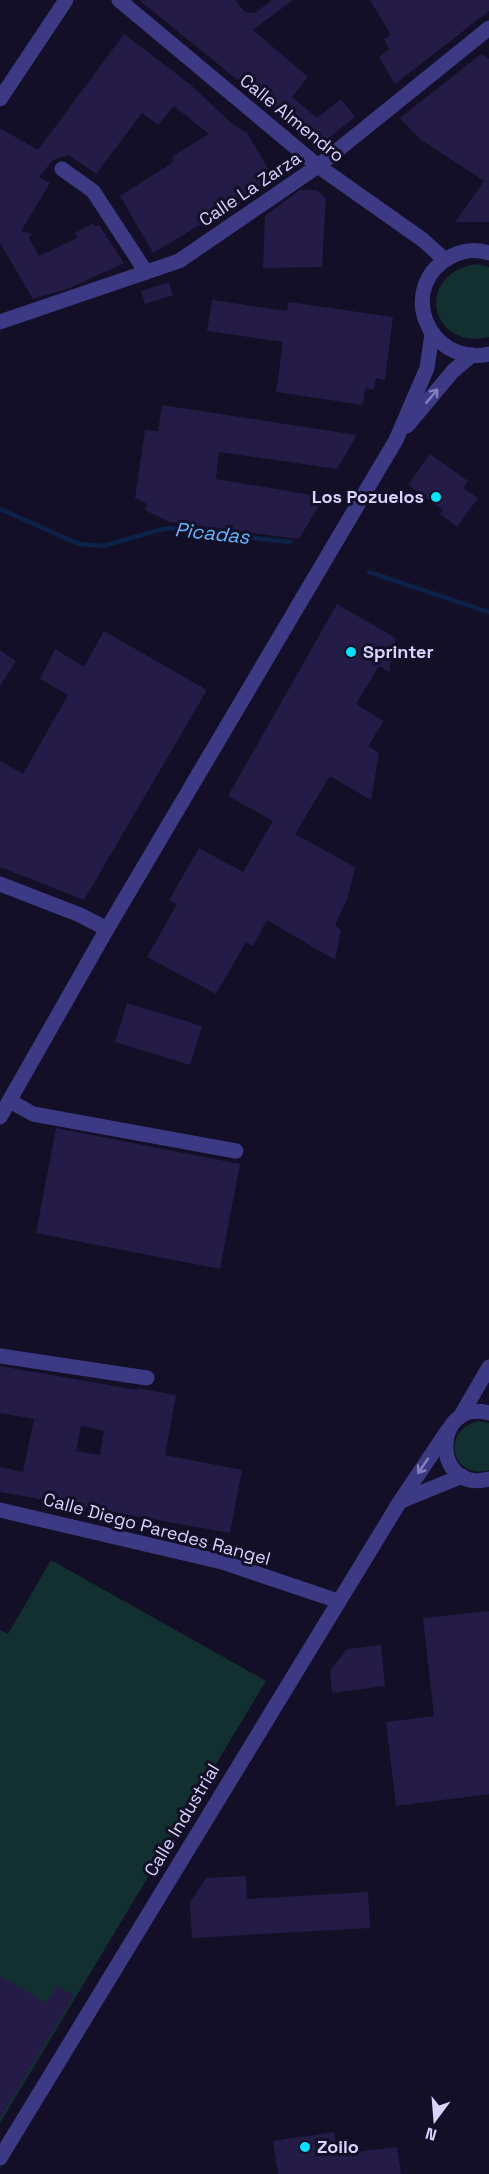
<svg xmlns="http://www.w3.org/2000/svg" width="489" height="2174" font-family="'Space Grotesk',sans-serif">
  <rect width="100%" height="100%" fill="#130f26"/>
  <g fill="#12302f">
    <path d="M 475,264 L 489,267 L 489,337 C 431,351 413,276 475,264 Z"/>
    <path d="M 479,1421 L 489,1423 L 489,1470 C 452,1481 439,1430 479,1421 Z"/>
    <path d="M 51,1560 L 266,1681 L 0,2123 L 0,1630 L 8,1634 Z"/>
  </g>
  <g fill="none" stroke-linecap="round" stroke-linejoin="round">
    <g stroke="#0c2248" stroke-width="4.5">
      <path d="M 0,509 L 79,544 L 103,546 L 167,528 L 290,542"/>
      <path d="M 369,572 L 489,612"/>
    </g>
  </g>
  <g fill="#241b47" fill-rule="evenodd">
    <path d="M 139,0 L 235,0 L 245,12 L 255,13 L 272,0 L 293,0 L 253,30 L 308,77 L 292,97 L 317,118 L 341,99 L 355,117 L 319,146 Z"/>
    <path d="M 370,0 L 489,0 L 489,11 L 395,84 L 379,57 L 389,49 L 384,39 L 391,35 Z"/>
    <path d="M 124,34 L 191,85 L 231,123 L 247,133 L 275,180 L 153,253 L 120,196 L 172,163 L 173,156 L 209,134 L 174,106 L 158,125 L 142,113 L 96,174 L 69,155 L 53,160 L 39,177 L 50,183 L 21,231 L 32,234 L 29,238 L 39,256 L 77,238 L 75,233 L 94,223 L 95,227 L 99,225 L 124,263 L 70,288 L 33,299 L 0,243 L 0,128 L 38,150 Z"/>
    <path d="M 481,54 L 489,59 L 489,222 L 455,222 L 484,181 L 420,139 L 400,118 Z"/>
    <path d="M 300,190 L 316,190 L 326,198 L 322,267 L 263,268 L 265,216 Z"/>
    <path d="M 169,282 L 173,295 L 145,304 L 141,291 Z"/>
    <path d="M 212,300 L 287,311 L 289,302 L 393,317 L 385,380 L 376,378 L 374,390 L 365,388 L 363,405 L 276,392 L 283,342 L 207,331 Z"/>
    <path d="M 162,405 L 357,435 L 337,469 L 219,452 L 216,479 L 324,497 L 299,539 L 169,522 L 145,510 L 147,504 L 135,498 L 145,430 L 158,431 Z"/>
    <path d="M 430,454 L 468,481 L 463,488 L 478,498 L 457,527 L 440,514 L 443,510 L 408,485 Z"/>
    <path d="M 337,604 L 396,638 L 389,672 L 379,666 L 356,704 L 384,721 L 368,746 L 379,753 L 371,800 L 330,776 L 295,834 L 355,867 L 348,897 L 335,925 L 341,930 L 335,960 L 267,920 L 253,946 L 246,942 L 216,994 L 147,957 L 177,904 L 169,900 L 199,848 L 243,872 L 273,821 L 228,796 Z"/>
    <path d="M 104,631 L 207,690 L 84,900 L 0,867 L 0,761 L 23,774 L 68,695 L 40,679 L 55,649 L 84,667 Z"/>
    <path d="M 0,650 L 16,661 L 0,686 Z"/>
    <path d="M 127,1003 L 202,1026 L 190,1065 L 115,1042 Z"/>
    <path d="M 56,1128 L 240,1164 L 220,1269 L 36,1233 Z"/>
    <path d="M 0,1366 L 137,1390 L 137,1388 L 176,1395 L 165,1455 L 242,1470 L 230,1533 L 0,1492 L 0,1467 L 23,1472 L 34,1419 L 0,1413 ZM 81,1426 L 104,1431 L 100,1455 L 76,1451 Z"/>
    <path d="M 489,1611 L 489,1794 L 396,1806 L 386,1722 L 434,1716 L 423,1618 Z"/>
    <path d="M 381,1645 L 385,1686 L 332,1693 L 330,1671 L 347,1649 Z"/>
    <path d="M 246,1876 L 247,1899 L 368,1892 L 370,1928 L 192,1938 L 190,1902 L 206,1878 Z"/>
    <path d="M 0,1976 L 46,2003 L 57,1986 L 74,1995 L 0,2118 Z"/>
    <path d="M 334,2132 L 338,2154 L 397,2147 L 401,2174 L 278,2174 L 273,2141 Z"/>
  </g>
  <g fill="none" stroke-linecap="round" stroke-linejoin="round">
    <g stroke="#3d3a85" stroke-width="15">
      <path d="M 119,0 L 318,166 L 423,240 L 445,260"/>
      <path d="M 0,99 L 66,0"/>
      <path d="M 62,169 L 93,191 L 146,272"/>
      <path d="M 489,253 C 477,249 464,250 452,256 C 395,285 427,367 489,354"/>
      <path d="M 0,322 L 179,261 L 318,166 L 489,28"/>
      <path d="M 407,426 L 453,371 L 472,355"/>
      <path d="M 0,884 L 80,915 L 107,929"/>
      <path d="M 10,1101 L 33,1114 L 236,1151"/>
      <path d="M 0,1117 L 107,929 L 396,440 L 427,368 L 432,334"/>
      <path d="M 0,1356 L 147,1378"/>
      <path d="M 489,1413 C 432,1398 431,1494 489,1479"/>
      <path d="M 460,1417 L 489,1367"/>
      <path d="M 401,1501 L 462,1476"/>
      <path d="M 0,1510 L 222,1562 L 338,1601"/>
      <path d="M 0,2158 L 399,1503 L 448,1430"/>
    </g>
  </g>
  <defs><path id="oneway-shaft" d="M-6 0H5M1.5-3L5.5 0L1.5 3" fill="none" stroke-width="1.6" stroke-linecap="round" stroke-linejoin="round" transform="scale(1.5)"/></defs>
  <g stroke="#837fbc">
    <use href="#oneway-shaft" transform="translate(432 396) rotate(-50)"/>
    <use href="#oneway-shaft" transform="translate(423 1466) rotate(124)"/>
  </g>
  <g fill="#00e5ff" stroke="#130f26" stroke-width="2">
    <circle cx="436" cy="497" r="6"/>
    <circle cx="351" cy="652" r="6"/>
    <circle cx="305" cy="2147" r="6"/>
  </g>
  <g text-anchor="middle" stroke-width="6" stroke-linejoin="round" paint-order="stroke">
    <g font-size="18" fill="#d9d4ff" stroke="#130f26">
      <text transform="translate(292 118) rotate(39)" y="6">Calle Almendro</text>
      <text transform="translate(250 189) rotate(-34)" y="6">Calle La Zarza</text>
      <text transform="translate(157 1529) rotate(15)" y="6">Calle Diego Paredes Rangel</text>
      <text transform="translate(182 1820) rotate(-59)" y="6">Calle Industrial</text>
    </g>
    <g font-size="18" font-weight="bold" fill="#d9d4ff" stroke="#130f26" text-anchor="start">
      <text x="424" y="503" text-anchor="end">Los Pozuelos</text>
      <text x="363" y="658">Sprinter</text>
      <text x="317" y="2153">Zoilo</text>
    </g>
    <g font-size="20" font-style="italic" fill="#62b6ff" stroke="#130f26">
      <text transform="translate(212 533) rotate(6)" y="7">Picadas</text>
    </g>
  </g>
  <g transform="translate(435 2120) rotate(196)" stroke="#130f26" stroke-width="4.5" paint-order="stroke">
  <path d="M0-4.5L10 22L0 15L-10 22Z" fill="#d9d4ff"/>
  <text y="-9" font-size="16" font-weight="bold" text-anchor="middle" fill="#d9d4ff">N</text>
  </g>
</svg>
